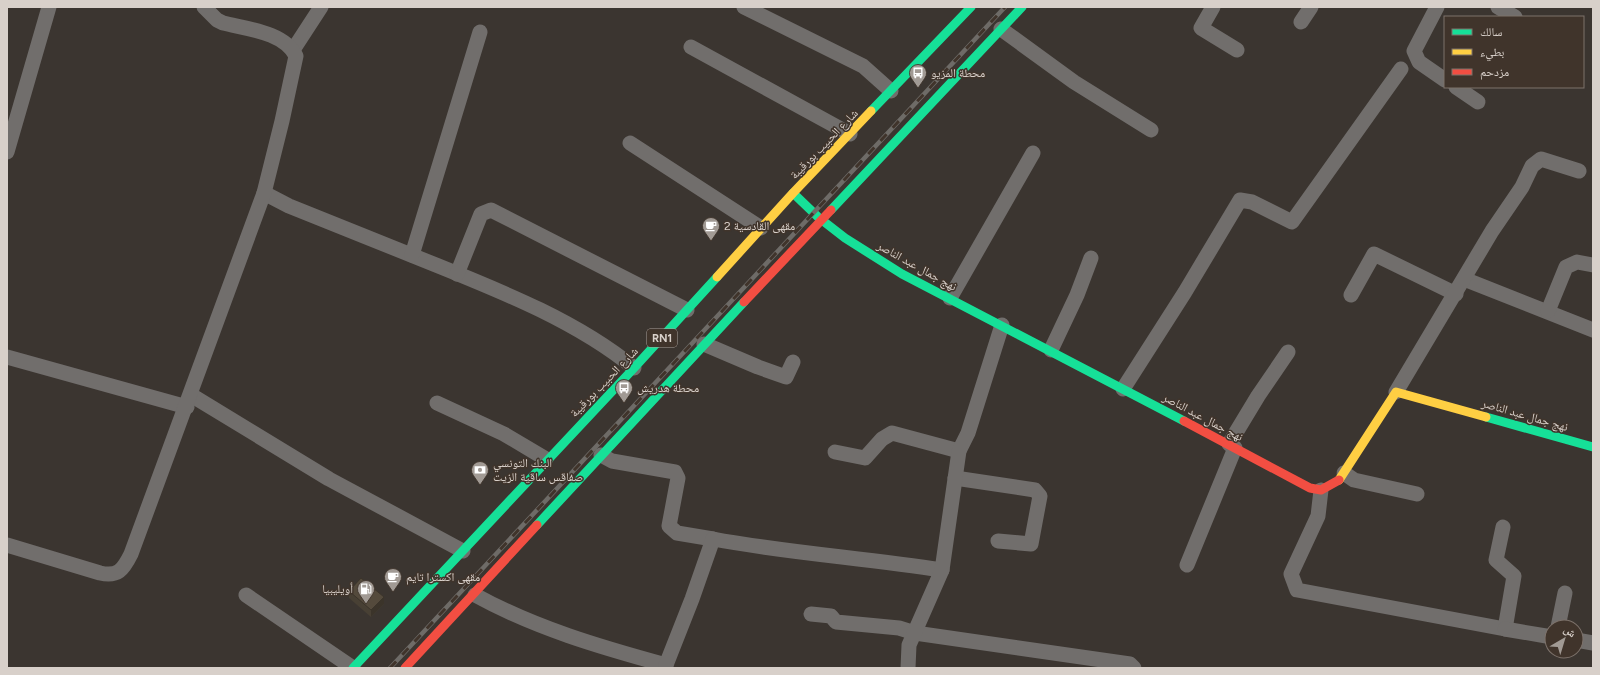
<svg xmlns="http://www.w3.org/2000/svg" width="1600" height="675" font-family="Figtree,'Noto Naskh Arabic',sans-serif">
  <rect width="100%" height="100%" fill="#3b3530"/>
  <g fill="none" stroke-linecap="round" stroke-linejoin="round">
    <g stroke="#716e6c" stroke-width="15">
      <path d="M 744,7 L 863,66 L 891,91"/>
      <path d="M 1213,7 L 1201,28 L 1237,50"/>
      <path d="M 1437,7 L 1414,51 L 1419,62 L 1445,80"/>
      <path d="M 1498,7 L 1515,17"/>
      <path d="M 1301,22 L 1311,7"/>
      <path d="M 1001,29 L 1074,82 L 1151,130"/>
      <path d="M 691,47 L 850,134"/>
      <path d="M 293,50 L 321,7"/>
      <path d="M 1456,87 L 1478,102"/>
      <path d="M 630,143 L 761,228"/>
      <path d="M 7,152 L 49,7"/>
      <path d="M 264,193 L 289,206 C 338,226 387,245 436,265 C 503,292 578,322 634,368"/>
      <path d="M 412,255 L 480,32"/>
      <path d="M 457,274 L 481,214 L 491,210 L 687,310"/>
      <path d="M 1464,279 L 1593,330"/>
      <path d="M 1351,295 L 1374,254 L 1456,294"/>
      <path d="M 950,298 L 1033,153"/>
      <path d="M 1548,311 L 1566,267 L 1577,262 L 1593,265"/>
      <path d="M 704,344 L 758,367 L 786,377 L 793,362"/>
      <path d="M 1051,350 L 1077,295 L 1091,258"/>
      <path d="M 7,357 L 187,407"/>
      <path d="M 1123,389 L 1185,292 L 1240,200 L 1252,202 L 1292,222 L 1401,69"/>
      <path d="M 1396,392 L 1492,231 L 1522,187 L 1532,166 L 1541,159 L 1579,171"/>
      <path d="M 191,395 L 329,479 L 463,551"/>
      <path d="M 437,403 L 504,434 L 546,459"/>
      <path d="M 1229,444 L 1258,396 L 1288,352"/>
      <path d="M 835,452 L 865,458 L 882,439 L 892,433 L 959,451"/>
      <path d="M 601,455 L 612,461 L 675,472 L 678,478 L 669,526 L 677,533 L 713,539"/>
      <path d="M 1344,473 L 1354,480 L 1417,494"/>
      <path d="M 955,478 L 1035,490 L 1040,496 L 1031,544 L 998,541"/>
      <path d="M 1321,490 L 1318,516 L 1291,574 L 1297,590 L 1505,629 L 1514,576 L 1496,560 L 1503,527"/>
      <path d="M 7,545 L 100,573 C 118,577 123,570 131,554 L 264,193 L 282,121 L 296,56 C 284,32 247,29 223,23 L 217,20 L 204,7"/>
      <path d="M 1187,565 L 1235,448"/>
      <path d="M 246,595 L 353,668"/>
      <path d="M 475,595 C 535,628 600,647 666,665 L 665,668"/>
      <path d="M 811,614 L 831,616 L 836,622 L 899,628 L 915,633 L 1130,664 L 1134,668"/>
      <path d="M 1558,627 L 1565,593"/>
      <path d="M 1505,629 L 1552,637"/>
      <path d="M 1576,640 L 1593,643"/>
      <path d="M 666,665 L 692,599 L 713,539 C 788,553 866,558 942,570"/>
      <path d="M 908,668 L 909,645 L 942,570 L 959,451 L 968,433 L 1002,325"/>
    </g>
    <g stroke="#16e098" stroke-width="9">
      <path d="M 871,111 L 971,7"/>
      <path d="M 793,193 L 818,217 L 845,238 L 902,274 L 1184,421"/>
      <path d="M 831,210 L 1022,7"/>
      <path d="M 1486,417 L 1593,447"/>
      <path d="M 537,525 L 744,302"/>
      <path d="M 353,668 L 634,368 L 717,277"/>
    </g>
    <g stroke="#ffcf43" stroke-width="9">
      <path d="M 717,277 L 793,193 L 871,111"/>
      <path d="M 1339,480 L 1396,392 L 1486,417"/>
    </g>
    <g stroke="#f24e42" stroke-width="9">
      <path d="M 744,302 L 831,210"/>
      <path d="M 1184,421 L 1310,488 L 1321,490 L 1339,480"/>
      <path d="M 405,668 L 537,525"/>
    </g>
    <defs>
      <path id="rail" d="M 390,668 L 1005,7"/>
    </defs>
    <use href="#rail" stroke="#6e6b67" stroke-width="4.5"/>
    <use href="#rail" stroke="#40342b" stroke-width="3" stroke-dasharray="9" stroke-linecap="butt"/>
  </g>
  <path fill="#484034" d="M 349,591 L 384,604 L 371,617 L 349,598 Z"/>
  <path fill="#3b342a" d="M 384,597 L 384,604 L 371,617 L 371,610 Z"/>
  <path fill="#544a3c" stroke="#3b342a" d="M 361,578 L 384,597 L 371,610 L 349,591 Z"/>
  <defs>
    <symbol id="bus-pin" viewBox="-11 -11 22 30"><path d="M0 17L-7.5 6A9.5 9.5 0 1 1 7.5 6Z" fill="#a19a94" stroke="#40342b"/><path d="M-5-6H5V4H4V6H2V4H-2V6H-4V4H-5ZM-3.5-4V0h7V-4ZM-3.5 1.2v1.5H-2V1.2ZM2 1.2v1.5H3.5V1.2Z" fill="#fff"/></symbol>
    <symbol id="cafe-pin" viewBox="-11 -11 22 30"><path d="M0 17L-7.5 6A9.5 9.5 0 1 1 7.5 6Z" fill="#a19a94" stroke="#40342b"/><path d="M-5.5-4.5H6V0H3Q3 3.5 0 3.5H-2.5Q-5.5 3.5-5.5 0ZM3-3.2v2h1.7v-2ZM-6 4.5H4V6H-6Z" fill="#fff"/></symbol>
    <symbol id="bank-pin" viewBox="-11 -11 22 30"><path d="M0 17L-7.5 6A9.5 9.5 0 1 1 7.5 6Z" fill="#a19a94" stroke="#40342b"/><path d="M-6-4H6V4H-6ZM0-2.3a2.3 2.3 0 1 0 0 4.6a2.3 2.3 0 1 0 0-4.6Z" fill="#fff"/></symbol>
    <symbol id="fuel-pin" viewBox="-11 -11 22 30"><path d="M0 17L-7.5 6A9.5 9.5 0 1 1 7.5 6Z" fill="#a19a94" stroke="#40342b"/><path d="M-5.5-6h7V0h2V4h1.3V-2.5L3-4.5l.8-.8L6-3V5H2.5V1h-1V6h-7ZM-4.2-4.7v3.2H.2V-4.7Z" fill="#fff"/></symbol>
  </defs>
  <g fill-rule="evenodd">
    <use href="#bus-pin" x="908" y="63" width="20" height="27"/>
    <use href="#cafe-pin" x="701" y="216" width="20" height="27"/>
    <use href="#bus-pin" x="614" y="378" width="20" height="27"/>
    <use href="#bank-pin" x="470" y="460" width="20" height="27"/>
    <use href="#cafe-pin" x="383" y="567" width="20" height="27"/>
    <use href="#fuel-pin" x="356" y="579" width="20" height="27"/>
  </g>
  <g text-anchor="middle" stroke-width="3" stroke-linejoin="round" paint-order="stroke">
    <rect fill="#40342b" stroke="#aaa19a" stroke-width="1" x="647" y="329" width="30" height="18" rx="3"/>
    <g font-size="11" font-weight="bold" fill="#d8d0ca">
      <text x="662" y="342">RN1</text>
    </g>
    <g font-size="12" fill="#d8d0ca" stroke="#40342b" text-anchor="start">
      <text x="931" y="77">محطة المزيو</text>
      <text x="724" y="230">مقهى القادسية 2</text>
      <text x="637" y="392">محطة هدريش</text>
      <text x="493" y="467">البنك التونسي<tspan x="493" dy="14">صفاقس ساقية الزيت</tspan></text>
      <text x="406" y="581">مقهى اكسترا تايم</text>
      <text x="353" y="593" text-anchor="end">أويليبيا</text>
    </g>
    <g font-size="12" fill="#d8d0ca" stroke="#40342b">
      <text transform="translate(824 144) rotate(-46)" y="4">شارع الحبيب بورقيبة</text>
      <text transform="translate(917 266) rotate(29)" y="4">نهج جمال عبد الناصر</text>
      <text transform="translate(604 382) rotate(-46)" y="4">شارع الحبيب بورقيبة</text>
      <text transform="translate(1525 415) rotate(16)" y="4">نهج جمال عبد الناصر</text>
      <text transform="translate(1203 417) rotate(28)" y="4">نهج جمال عبد الناصر</text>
    </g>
  </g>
  <rect width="1600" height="675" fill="none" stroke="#d8d0ca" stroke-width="16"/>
  <rect x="1444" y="16" width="140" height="72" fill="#40342b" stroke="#7d726b"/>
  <rect x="1452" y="29" width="20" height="6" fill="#16e098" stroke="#7d726b"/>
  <text x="1480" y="36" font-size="12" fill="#d8d0ca">سالك</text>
  <rect x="1452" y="49" width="20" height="6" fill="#ffcf43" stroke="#7d726b"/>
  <text x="1480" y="56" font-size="12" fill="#d8d0ca">بطيء</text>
  <rect x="1452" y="69" width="20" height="6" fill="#f24e42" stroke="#7d726b"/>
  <text x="1480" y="76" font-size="12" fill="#d8d0ca">مزدحم</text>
  <g transform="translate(1564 639) rotate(38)"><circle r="19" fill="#40342b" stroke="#7d726b"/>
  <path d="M0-3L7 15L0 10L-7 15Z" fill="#a19a94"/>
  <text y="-6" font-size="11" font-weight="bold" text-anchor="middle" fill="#d8d0ca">ش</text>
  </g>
</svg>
